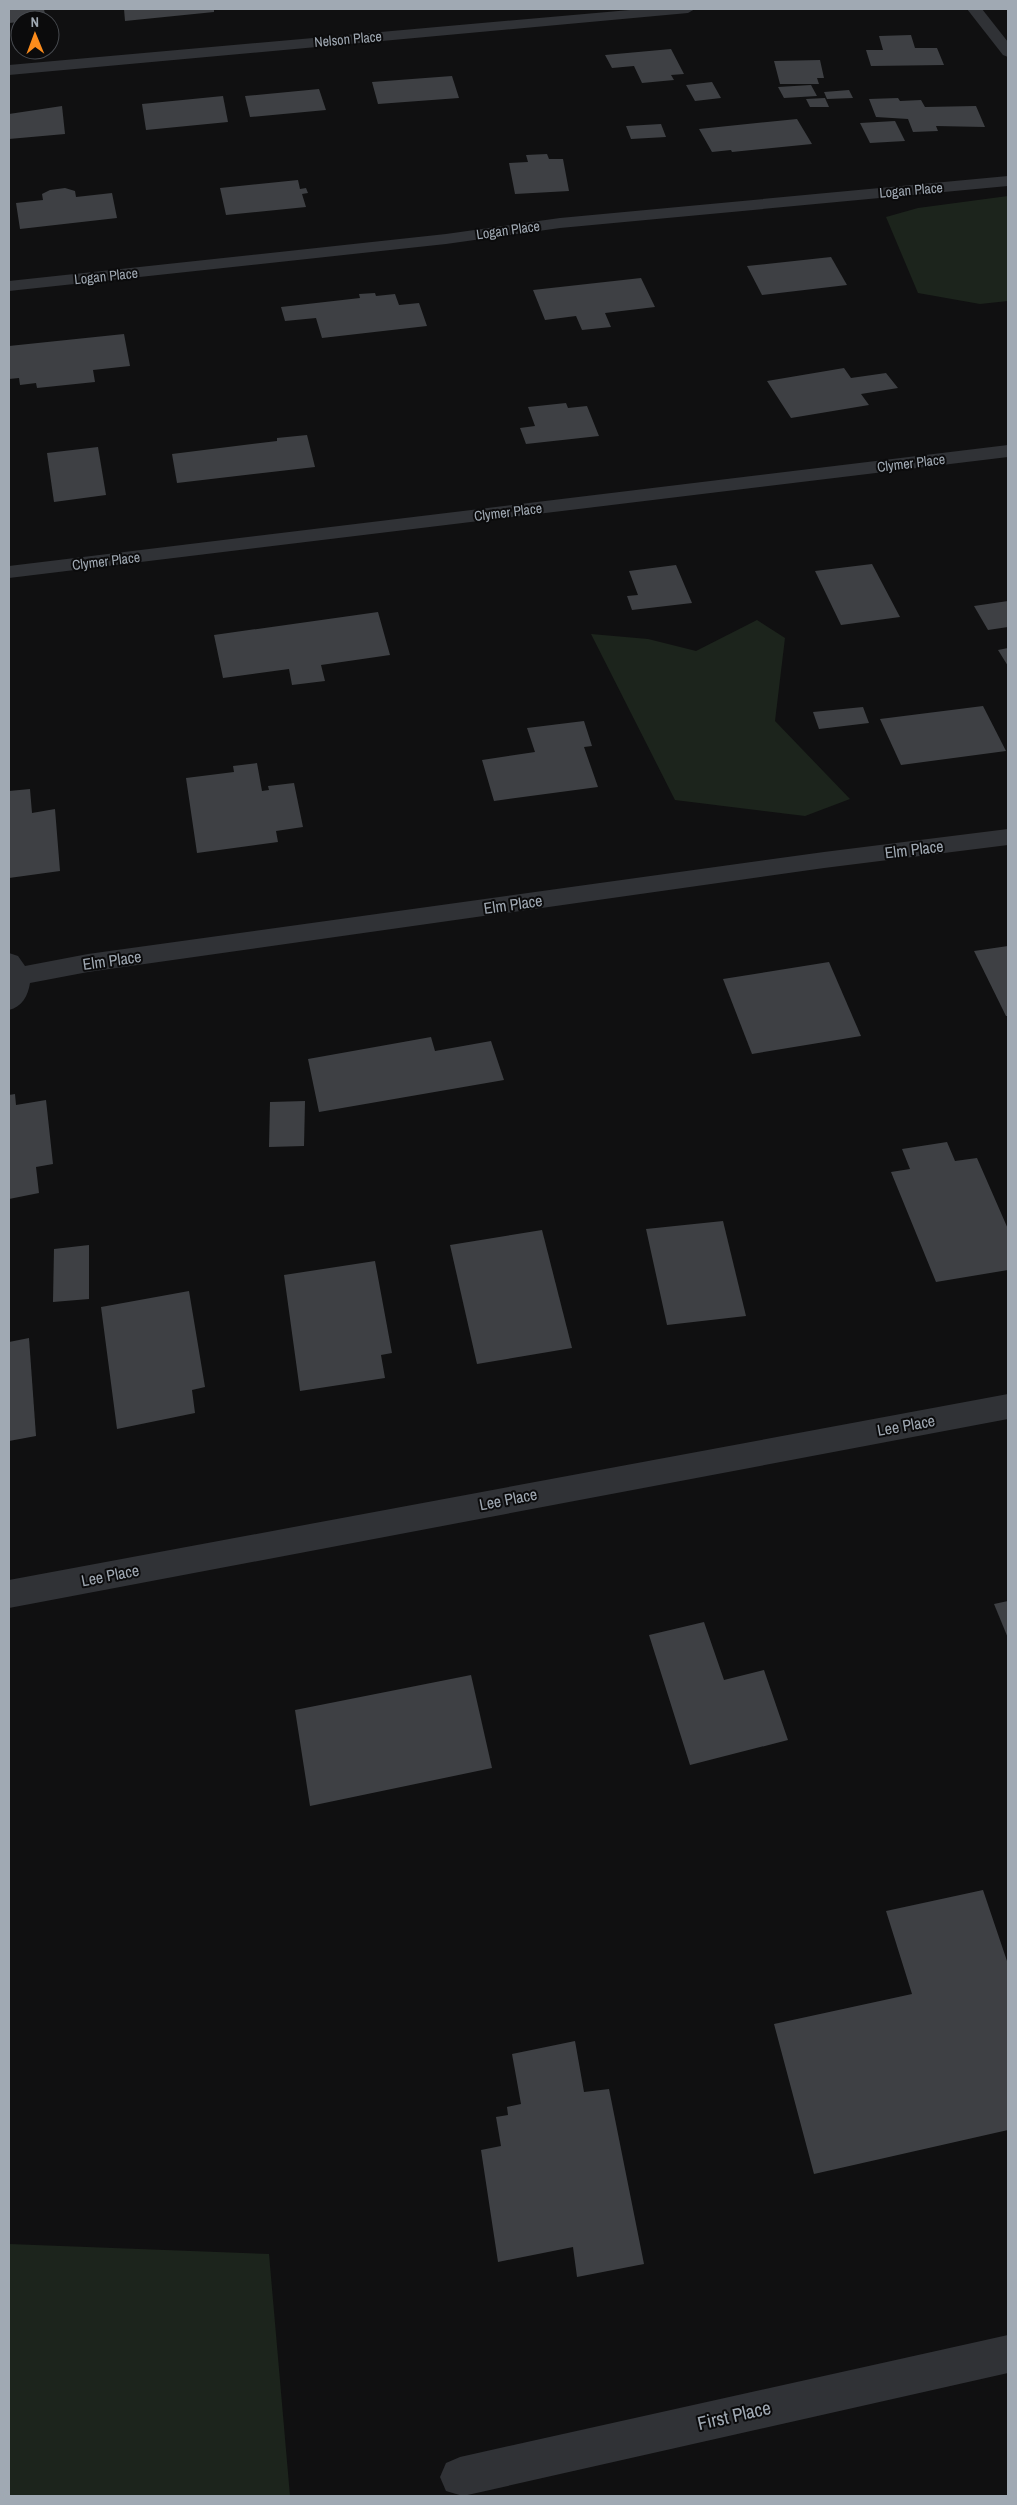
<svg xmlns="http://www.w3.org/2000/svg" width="1017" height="2505" font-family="'Archivo Narrow',sans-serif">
  <rect width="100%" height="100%" fill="#101011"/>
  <g fill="#1c241c">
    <path d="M 1008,196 L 1008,301 L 980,304 L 918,293 L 886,217 L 918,208 Z"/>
    <path d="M 757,620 L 785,638 L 775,721 L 850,799 L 805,816 L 675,800 L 591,634 L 648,639 L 696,651 Z"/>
    <path d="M 9,2244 L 269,2254 L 290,2496 L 9,2496 Z"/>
  </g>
  <g fill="#3e4044">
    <path d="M 9,9 L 44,9 L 46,20 L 20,20 L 20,22 L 9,23 Z"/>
    <path d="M 124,9 L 214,9 L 214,12 L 125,21 Z"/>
    <path d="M 911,35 L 915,48 L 937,48 L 944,65 L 871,66 L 866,50 L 883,50 L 879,36 Z"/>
    <path d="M 671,49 L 684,74 L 671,75 L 674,80 L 642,83 L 634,66 L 612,68 L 605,55 Z"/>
    <path d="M 820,60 L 824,78 L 817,78 L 819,84 L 780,84 L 774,61 Z"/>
    <path d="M 452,76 L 459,98 L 378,104 L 372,82 Z"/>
    <path d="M 712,82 L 721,98 L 695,101 L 686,85 Z"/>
    <path d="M 811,85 L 817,96 L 784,98 L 778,87 Z"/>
    <path d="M 319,89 L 326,110 L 250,117 L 245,96 Z"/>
    <path d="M 849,90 L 853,98 L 827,99 L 824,92 Z"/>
    <path d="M 223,96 L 228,122 L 146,130 L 142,104 Z"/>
    <path d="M 825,98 L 829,107 L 810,107 L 806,99 Z"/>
    <path d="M 898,98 L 900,101 L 921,100 L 925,107 L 976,106 L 985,127 L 936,126 L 938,131 L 913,132 L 908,119 L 876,117 L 869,99 Z"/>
    <path d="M 62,106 L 65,134 L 9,139 L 9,114 Z"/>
    <path d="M 797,119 L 812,144 L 732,152 L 731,150 L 712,152 L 699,129 Z"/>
    <path d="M 895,121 L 905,141 L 870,143 L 860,123 Z"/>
    <path d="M 661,124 L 666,137 L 631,139 L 626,126 Z"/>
    <path d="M 547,154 L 549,159 L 563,159 L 569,191 L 515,194 L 509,163 L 528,162 L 526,155 Z"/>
    <path d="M 298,180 L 300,189 L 306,188 L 308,193 L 302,194 L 306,207 L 226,215 L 220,188 Z"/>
    <path d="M 65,188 L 75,191 L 76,197 L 112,193 L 117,218 L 20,229 L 16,203 L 43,200 L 42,194 L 50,190 Z"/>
    <path d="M 831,257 L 847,285 L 762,295 L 747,266 Z"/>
    <path d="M 641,278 L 655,307 L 605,313 L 611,327 L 582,330 L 576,316 L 545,320 L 533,290 Z"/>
    <path d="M 375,293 L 376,296 L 395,294 L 399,305 L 419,303 L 427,326 L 322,338 L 316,318 L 285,321 L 281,307 L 360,298 L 359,294 Z"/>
    <path d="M 124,334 L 130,366 L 93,370 L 95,382 L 37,388 L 36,383 L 20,385 L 19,378 L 9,379 L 9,346 Z"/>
    <path d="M 844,368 L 851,378 L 886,373 L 898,388 L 861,394 L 869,405 L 791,418 L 767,381 Z"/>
    <path d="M 566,403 L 568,408 L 587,406 L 599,436 L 526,444 L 520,428 L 535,426 L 528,407 Z"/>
    <path d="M 307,435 L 315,467 L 177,483 L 172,454 L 277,441 L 277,438 Z"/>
    <path d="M 98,447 L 106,495 L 54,502 L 47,453 Z"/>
    <path d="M 872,564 L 900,617 L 841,625 L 815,571 Z"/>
    <path d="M 676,565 L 692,603 L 632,610 L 627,596 L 638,595 L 629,571 Z"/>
    <path d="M 1008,601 L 1008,627 L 988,630 L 974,606 Z"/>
    <path d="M 378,612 L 390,655 L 321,665 L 325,681 L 292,685 L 289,669 L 223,678 L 214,635 Z"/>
    <path d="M 1008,648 L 1008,666 L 998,650 Z"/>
    <path d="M 983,706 L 1006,751 L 901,765 L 880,719 Z"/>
    <path d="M 863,707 L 869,723 L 819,729 L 813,712 Z"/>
    <path d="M 584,721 L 592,746 L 584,747 L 598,787 L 494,801 L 482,760 L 535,752 L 527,728 Z"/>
    <path d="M 257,763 L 262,791 L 269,790 L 268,786 L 294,783 L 303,827 L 276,831 L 278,842 L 197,853 L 186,778 L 234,772 L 233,766 Z"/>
    <path d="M 30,789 L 32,813 L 55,809 L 60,871 L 9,878 L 9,791 Z"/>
    <path d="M 1008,946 L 1008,1016 L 1006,1016 L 974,951 Z"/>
    <path d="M 829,962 L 861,1036 L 752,1054 L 723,979 Z"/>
    <path d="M 431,1037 L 435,1051 L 491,1041 L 504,1080 L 319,1112 L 308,1059 Z"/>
    <path d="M 15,1094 L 16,1105 L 46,1100 L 53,1164 L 36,1167 L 39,1193 L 9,1199 L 9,1095 Z"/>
    <path d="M 305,1101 L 304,1146 L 269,1147 L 270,1102 Z"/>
    <path d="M 947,1142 L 955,1161 L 977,1158 L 1008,1229 L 1008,1270 L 936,1282 L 891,1172 L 910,1169 L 902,1149 Z"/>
    <path d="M 723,1221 L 746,1316 L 667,1325 L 646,1229 Z"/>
    <path d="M 542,1230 L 572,1348 L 477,1364 L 450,1245 Z"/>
    <path d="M 89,1245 L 89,1299 L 53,1302 L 54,1249 Z"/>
    <path d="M 375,1261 L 392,1353 L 381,1355 L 385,1378 L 300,1391 L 284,1275 Z"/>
    <path d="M 189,1291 L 205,1387 L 192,1390 L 195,1413 L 117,1429 L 101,1307 Z"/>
    <path d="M 29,1338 L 36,1436 L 9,1441 L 9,1342 Z"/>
    <path d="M 1008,1601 L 1008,1638 L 994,1604 Z"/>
    <path d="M 704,1622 L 724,1680 L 764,1670 L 788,1740 L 690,1765 L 649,1635 Z"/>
    <path d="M 471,1675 L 492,1768 L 310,1806 L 295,1710 Z"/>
    <path d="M 983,1890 L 1008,1964 L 1008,2130 L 814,2174 L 774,2024 L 912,1994 L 886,1911 Z"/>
    <path d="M 575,2041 L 584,2092 L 609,2089 L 644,2264 L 577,2277 L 573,2247 L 498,2262 L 481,2150 L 501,2146 L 496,2117 L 508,2115 L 507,2107 L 521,2104 L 512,2054 Z"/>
  </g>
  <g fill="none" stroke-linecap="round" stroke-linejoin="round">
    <g fill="#303236" fill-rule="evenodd">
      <path d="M 641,9 L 695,9 L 688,13 L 9,75 L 9,65 Z"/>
      <path d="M 967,9 L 982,9 L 1008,42 L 1008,57 L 1003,55 Z"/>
      <path d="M 1008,176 L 1008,186 L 560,228 L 446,244 L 9,291 L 9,281 L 446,234 L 560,218 Z"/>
      <path d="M 1008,445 L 1008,457 L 9,578 L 9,566 Z"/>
      <path d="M 1008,829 L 1008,845 L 824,868 L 88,972 L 30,983 C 28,996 22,1007 9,1010 L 9,953 L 18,956 L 25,966 L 88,954 L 824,852 Z"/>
      <path d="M 1008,1394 L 1008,1419 L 9,1608 L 9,1580 Z"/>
      <path d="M 1008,2335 L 1008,2373 L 463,2496 L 446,2491 L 440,2477 L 446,2463 L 460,2457 Z"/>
    </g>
  </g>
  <g text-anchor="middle" stroke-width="4" stroke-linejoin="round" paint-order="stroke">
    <g font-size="14" fill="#a0a9b3" stroke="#0b0b0c">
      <text transform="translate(348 39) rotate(-5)" y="5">Nelson Place</text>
      <text transform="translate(911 190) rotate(-5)" y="5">Logan Place</text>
      <text transform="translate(508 230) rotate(-8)" y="5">Logan Place</text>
      <text transform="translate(106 276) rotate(-6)" y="5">Logan Place</text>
      <text transform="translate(911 463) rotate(-7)" y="5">Clymer Place</text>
      <text transform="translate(508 512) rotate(-7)" y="5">Clymer Place</text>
      <text transform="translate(106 561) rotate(-7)" y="5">Clymer Place</text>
    </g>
    <g font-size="16" fill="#a0a9b3" stroke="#0b0b0c">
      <text transform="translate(914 849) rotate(-7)" y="6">Elm Place</text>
      <text transform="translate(513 904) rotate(-8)" y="6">Elm Place</text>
      <text transform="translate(112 960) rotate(-8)" y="6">Elm Place</text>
      <text transform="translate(906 1425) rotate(-10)" y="6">Lee Place</text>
      <text transform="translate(508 1499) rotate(-11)" y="6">Lee Place</text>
      <text transform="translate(110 1575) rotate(-11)" y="6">Lee Place</text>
    </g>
    <g font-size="19" fill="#a0a9b3" stroke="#0b0b0c">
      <text transform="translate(734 2415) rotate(-13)" y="7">First Place</text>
    </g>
  </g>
  <rect width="1017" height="2505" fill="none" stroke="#a0a9b3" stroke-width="20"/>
  <g transform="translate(35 35) rotate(359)"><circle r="24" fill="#0b0b0c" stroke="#474a4f"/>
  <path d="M0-4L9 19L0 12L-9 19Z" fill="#fc8c1c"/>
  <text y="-8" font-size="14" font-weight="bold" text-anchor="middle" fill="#a0a9b3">N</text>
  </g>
</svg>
